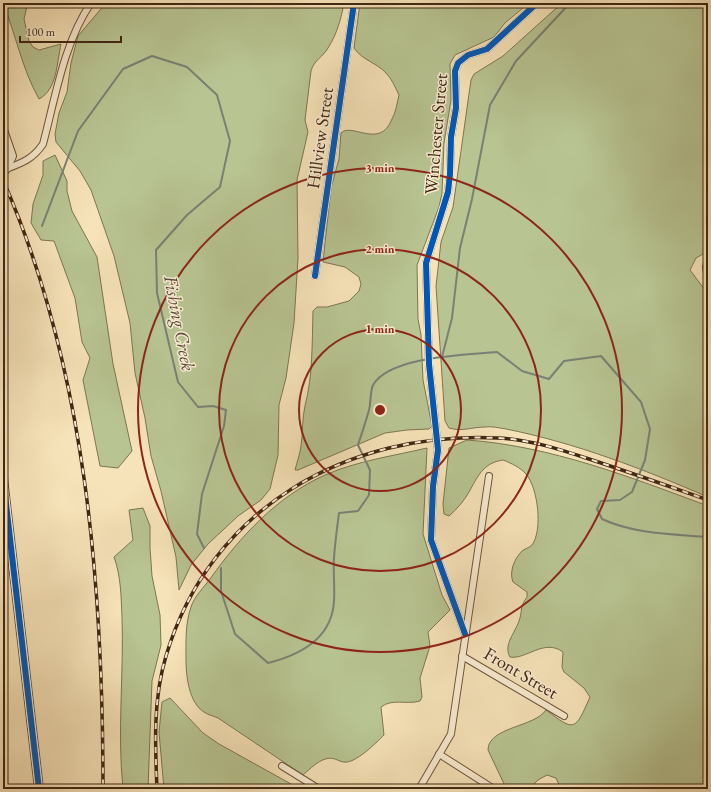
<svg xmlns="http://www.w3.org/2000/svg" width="711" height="792" font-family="'EB Garamond',serif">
  <rect width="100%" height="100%" fill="#f7e3b9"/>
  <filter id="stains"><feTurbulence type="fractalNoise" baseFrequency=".005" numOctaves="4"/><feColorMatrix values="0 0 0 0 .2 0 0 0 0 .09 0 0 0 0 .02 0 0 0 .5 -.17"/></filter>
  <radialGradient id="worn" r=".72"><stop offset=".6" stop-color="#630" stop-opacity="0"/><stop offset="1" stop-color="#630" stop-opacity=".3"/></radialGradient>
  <g fill="#b8c593" stroke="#7c7653">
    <path d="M 3,3 L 32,3 L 27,6 L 24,19 L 29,41 L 33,47 L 39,50 L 61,44 C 57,62 57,90 39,99 C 22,69 16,35 3,3 Z"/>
    <path d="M 106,3 L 344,3 C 341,19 337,34 328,48 C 323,57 314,60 311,71 L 305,120 L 308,132 L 297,180 L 298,258 L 294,323 L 286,378 L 279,405 L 278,455 L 270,489 L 261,500 L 238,516 L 208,544 L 191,565 L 179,590 L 176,557 L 161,491 L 151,456 L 145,418 L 135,373 L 130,323 L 114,256 L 91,190 L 80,171 L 56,142 L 55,134 L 59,113 L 67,92 L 71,63 L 78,36 Z"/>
    <path d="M 360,3 L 529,3 L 505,23 L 494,37 L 455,55 L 450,64 L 451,100 L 444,143 L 442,193 L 439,207 L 417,265 L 418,319 L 421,335 L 423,380 L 432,426 L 429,429 L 407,430 L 385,433 L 298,470 L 295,470 C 297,462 300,454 301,446 C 303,433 302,418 305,406 C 313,376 312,342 313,311 L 317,307 L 327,307 L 349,301 L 359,291 L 361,284 L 359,277 L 345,267 L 323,262 L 331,188 L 339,159 L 341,133 C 352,122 380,150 392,119 C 396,112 397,103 399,95 C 395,87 392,79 386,73 C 377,63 362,60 354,48 Z"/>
    <path d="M 562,3 L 708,3 L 708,251 L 696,258 L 690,270 L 708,294 L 708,497 C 643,469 576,443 506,429 C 499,428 492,426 485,427 C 472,427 462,432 449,428 L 445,421 L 436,286 L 441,242 L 453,207 L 471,80 L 474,74 L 503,56 Z"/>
    <path d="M 55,155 L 67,181 L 67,191 L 72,211 L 97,257 L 113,364 L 132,451 L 118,468 L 100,466 L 83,380 L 90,358 L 82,342 L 75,298 L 54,241 L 41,240 L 31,223 L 33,204 L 43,175 L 43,161 Z"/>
    <path d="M 467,440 C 551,446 630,477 708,506 L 708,789 L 561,789 L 556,778 L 547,775 L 538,780 L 529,789 L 506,788 L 488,750 C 488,727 535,727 546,710 C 575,732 575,731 590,697 L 584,688 L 564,672 L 562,667 L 563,652 C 544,638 526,660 510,657 C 503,645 515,633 519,621 C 523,610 519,608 527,597 L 527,592 L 513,582 C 509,572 514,559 522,551 C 524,549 529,548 532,545 C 543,530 538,488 526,474 C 521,468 511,463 503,460 C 483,463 478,476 469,492 C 464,501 457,509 449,516 L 444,514 L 443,504 L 449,448 Z"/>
    <path d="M 427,448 L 423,534 L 442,595 L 450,610 L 428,632 L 430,646 L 420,678 L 422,697 L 420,701 C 406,705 393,698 381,707 L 384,735 C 376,743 355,764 344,762 C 341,762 338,760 335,759 C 323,755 311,768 303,775 L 218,718 C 214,716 208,715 204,712 C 189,703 186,676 186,660 C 186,642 185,624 191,607 C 194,597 204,587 210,579 C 240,537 276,497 325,475 C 357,461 393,456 427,448 Z"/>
    <path d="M 143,508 L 150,526 L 150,548 L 152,576 L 160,615 L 161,645 L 152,681 L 148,789 L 123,789 C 117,732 124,674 122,617 C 121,596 121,576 114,557 L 133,540 L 129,510 Z"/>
    <path d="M 170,698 L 203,733 L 219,744 L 300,789 L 164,789 L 159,732 L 162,702 Z"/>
  </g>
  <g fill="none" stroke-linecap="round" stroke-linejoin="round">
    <g stroke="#798175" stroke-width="2">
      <path d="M 42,226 L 78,131 L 123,69 L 152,56 L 187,67 L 217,95 L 230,141 L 220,187 L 187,215 L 156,250 L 157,293 L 178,382 L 198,407 L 213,406 L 226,410 L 224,426 L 202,494 L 197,534 L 204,548"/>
      <path d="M 442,357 L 452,318 L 460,248 L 472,199 L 490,105 L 516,61 L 570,3"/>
      <path d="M 221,568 L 221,591 L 235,634 L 268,663 C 300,655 332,639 334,601 C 335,587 333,573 334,558 C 335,543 337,528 339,513 L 358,511 L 369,495 L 370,470 L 358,445 C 362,433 366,421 369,410 C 371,402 370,392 373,385 C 390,356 466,355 497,352 L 522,371 L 549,379 L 564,361 L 601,356 L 641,402 L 650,429 L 645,460 L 632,492 L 620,500 L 601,501 L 597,509 L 602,519 C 634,534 672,534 708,537"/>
    </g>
    <defs>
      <g id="minor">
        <path d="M 6,169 C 22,163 33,159 43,144 C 55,99 64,42 91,3"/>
        <path d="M 706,267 L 708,279"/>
        <path d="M 315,276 L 354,3"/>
        <path d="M 465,634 L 431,540 L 433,486 L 438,450 L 429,364 L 426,263 L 448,192 L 450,174 L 451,137 L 456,108 L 455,71 L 458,63 L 468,55 L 487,49 L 537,3"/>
        <path d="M 462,656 L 564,716"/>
        <path d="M 439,754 L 494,789"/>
        <path d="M 282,766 L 319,789"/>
        <path d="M 419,789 L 451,734 L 489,476"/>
      </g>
      <g id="tertiary">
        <path d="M 3,130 L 12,156 L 6,169 L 3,171"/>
        <path d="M 3,478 L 39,789"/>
      </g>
    </defs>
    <use href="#minor" stroke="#6e563c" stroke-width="8"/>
    <use href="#tertiary" stroke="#6e563c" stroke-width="10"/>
    <use href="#minor" stroke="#faedd2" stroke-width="6"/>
    <use href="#tertiary" stroke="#faedd2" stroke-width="8"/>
    <defs>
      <g id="rail">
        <path d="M 3,180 C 86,369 103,585 103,789"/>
        <path d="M 157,789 C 155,744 153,699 166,656 C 210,508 347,431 497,438 C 528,439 559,449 589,459 C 629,472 668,486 708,500"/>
      </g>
    </defs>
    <use href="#rail" stroke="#402713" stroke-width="3.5"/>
    <use href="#rail" stroke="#faedd2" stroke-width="2" stroke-dasharray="6" stroke-linecap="butt"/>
    <defs>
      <g id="cycleway">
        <path d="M 315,276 L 354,3"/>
        <path d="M 3,478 L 39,789"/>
        <path d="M 465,634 L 431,540 L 433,486 L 438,450 L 429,364 L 426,263 L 448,192 L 450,174 L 451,137 L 456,108 L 455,71 L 458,63 L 468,55 L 487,49 L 537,3"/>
      </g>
    </defs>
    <use href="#cycleway" stroke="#faedd2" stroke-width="8"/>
    <use href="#cycleway" stroke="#0057b8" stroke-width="6"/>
  </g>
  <g fill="none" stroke="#8f2418" stroke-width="2">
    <circle cx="380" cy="410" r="81"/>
    <circle cx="380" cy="410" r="161"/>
    <circle cx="380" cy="410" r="242"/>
  </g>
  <g text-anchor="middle" stroke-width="3" stroke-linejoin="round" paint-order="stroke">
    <g font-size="18" fill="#402713" stroke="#faedd2">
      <text transform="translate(436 134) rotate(-85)" y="6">Winchester Street</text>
      <text transform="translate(320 138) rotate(-82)" y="6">Hillview Street</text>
      <text transform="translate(521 673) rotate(31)" y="6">Front Street</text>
    </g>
    <g font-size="19" font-style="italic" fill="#584c3c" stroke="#faedd2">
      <text transform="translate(180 323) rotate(79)" y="7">Fishing Creek</text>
    </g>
  </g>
  <circle cx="380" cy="410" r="6" fill="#8f2418" stroke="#faedd2" stroke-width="2"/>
  <g font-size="12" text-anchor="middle" font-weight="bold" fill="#8f2418" stroke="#faedd2" stroke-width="3" stroke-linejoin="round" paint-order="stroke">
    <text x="380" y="172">3 min</text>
    <text x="380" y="253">2 min</text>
    <text x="380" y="333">1 min</text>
  </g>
  <rect width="711" height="792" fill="none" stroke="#f7e3b9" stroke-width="16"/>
  <rect x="4" y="4" width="703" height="784" fill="none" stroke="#402713" stroke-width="2"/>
  <rect x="8" y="8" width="695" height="776" fill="none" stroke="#402713"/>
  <path d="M20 36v6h101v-6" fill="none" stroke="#402713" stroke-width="2"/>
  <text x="26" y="36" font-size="12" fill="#402713" stroke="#faedd2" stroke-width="3" paint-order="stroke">100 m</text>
  <rect width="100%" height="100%" filter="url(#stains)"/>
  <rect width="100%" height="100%" fill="url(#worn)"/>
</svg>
